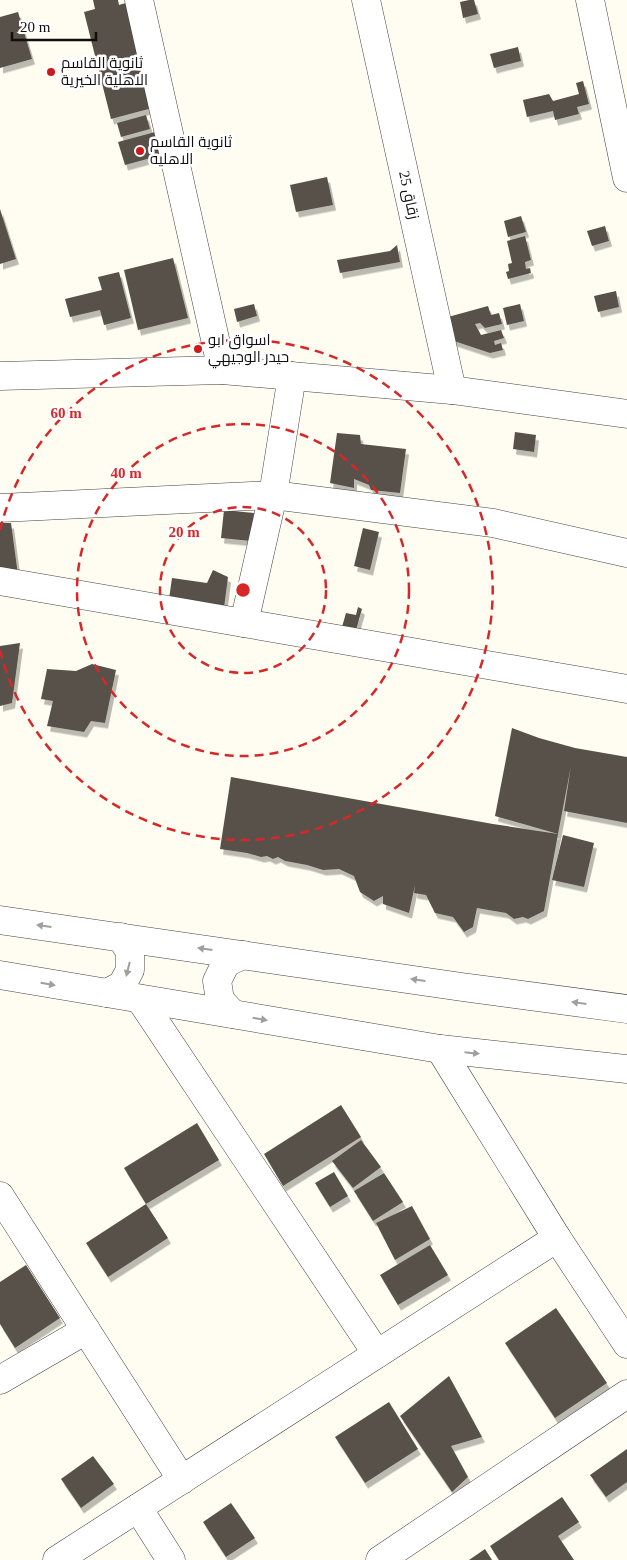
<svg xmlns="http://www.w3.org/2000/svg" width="627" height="1560" font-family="'Times New Roman',Cairo,serif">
  <defs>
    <filter id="shadow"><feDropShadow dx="3" dy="5.5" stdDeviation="0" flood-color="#0004"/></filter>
  </defs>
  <rect width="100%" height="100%" fill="#fffdf1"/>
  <g fill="#59514a" filter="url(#shadow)">
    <path d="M 93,0 L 118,0 L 119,5 L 129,2 L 156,107 L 111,119 L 84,12 L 95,9 Z"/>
    <path d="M 469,0 L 474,0 L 478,14 L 463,18 L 460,2 Z"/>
    <path d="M 18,12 L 32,59 L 0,68 L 0,17 Z"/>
    <path d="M 518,47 L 521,61 L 494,68 L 490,54 Z"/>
    <path d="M 583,81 L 589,104 L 577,107 L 579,114 L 555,120 L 553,111 L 527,117 L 523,100 L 549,94 L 553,101 L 579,94 L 576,83 Z"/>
    <path d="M 146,115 L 150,129 L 121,137 L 117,123 Z"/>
    <path d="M 155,132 L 162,155 L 125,165 L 118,142 Z"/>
    <path d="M 327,177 L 333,205 L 296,212 L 290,185 Z"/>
    <path d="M 0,209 L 16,259 L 0,264 Z"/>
    <path d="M 521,216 L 526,232 L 508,237 L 504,221 Z"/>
    <path d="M 605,226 L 609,241 L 592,246 L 587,231 Z"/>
    <path d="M 525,236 L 531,260 L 525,262 L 526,269 L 530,268 L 531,273 L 508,279 L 506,272 L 509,271 L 508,264 L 512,263 L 507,241 Z"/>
    <path d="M 397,245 L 400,262 L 340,273 L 337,260 L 390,251 Z"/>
    <path d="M 173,258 L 188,318 L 138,330 L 124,270 Z"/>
    <path d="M 119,272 L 131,318 L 104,325 L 100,310 L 70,317 L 65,299 L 102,290 L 98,277 Z"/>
    <path d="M 616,291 L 619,307 L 598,312 L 594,296 Z"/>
    <path d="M 254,304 L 257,316 L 237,322 L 234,309 Z"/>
    <path d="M 520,304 L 524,321 L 507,325 L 503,308 Z"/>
    <path d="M 488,306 L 491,315 L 499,313 L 502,324 L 485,328 L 480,323 L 475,324 L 481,335 L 501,330 L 504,338 L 494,341 L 495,345 L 501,343 L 503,350 L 490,353 L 454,341 L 448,317 Z"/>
    <path d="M 515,432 L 536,435 L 534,452 L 513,449 Z"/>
    <path d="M 337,433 L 360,435 L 361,444 L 406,449 L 400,493 L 371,490 L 369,485 L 354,479 L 354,488 L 330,483 Z"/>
    <path d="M 224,510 L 254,513 L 251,541 L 221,538 Z"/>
    <path d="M 0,523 L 11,523 L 18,575 L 0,572 Z"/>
    <path d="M 363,528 L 379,532 L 370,570 L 354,566 Z"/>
    <path d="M 213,570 L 228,577 L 224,608 L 169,599 L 172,578 L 207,583 Z"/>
    <path d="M 358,607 L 362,609 L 356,630 L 342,627 L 346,613 L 356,615 Z"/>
    <path d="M 20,643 L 12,703 L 0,706 L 0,646 Z"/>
    <path d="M 92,664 L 116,670 L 105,723 L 91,721 L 84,732 L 47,726 L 53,701 L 41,699 L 47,669 L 76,671 Z"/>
    <path d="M 512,728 L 539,738 L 575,748 L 627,757 L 627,823 L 564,811 L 571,766 L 558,834 L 495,816 Z"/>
    <path d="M 231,777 L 493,824 L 558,834 L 544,911 L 528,919 L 523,917 L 514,919 L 506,913 L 477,908 L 473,927 L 464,932 L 453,917 L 435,913 L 426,895 L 414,893 L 415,885 L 409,913 L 383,904 L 383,896 L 374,901 L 360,892 L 354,876 L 339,869 L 323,870 L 307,865 L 285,861 L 278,857 L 273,859 L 267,856 L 261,857 L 247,853 L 220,849 Z"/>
    <path d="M 563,835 L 594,843 L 584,887 L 552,880 Z"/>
    <path d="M 341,1105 L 361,1137 L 283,1186 L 264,1154 Z"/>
    <path d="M 197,1123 L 219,1160 L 146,1204 L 168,1238 L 108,1277 L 86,1243 L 146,1204 L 124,1168 Z"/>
    <path d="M 361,1140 L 381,1167 L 353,1188 L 332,1161 Z"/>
    <path d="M 334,1172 L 348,1196 L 330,1207 L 315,1183 Z"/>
    <path d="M 384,1173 L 403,1202 L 373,1221 L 354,1191 Z"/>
    <path d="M 412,1206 L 430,1239 L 395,1260 L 376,1223 Z"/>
    <path d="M 430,1245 L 448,1275 L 398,1305 L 380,1275 Z"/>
    <path d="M 26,1265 L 60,1318 L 15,1348 L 0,1324 L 0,1282 Z"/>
    <path d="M 556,1308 L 607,1383 L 555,1418 L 505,1343 Z"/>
    <path d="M 449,1376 L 482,1437 L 451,1446 L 468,1477 L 452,1492 L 400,1416 Z"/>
    <path d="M 389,1402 L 418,1449 L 365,1483 L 335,1437 Z"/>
    <path d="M 627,1449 L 627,1482 L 606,1497 L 590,1475 Z"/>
    <path d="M 93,1456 L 114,1484 L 81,1508 L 61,1479 Z"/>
    <path d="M 562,1497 L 579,1522 L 558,1536 L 574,1560 L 499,1560 L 490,1546 Z"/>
    <path d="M 231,1503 L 255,1538 L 226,1557 L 203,1522 Z"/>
    <path d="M 485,1549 L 492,1560 L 469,1560 Z"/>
  </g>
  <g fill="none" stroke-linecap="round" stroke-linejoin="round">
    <defs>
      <g id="minor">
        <path d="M 139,0 L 222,370"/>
        <path d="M 366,0 L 452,390"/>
        <path d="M 590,0 L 627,178"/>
        <path d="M 0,376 L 222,370 L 452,390 L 627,414"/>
        <path d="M 0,508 L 273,495 L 493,523 L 627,553"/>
        <path d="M 0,581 L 627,689"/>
        <path d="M 244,623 L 273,495 L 292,376"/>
        <path d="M 0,920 L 462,987 L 627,1009"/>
        <path d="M 0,975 L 440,1049 L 627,1069"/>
        <path d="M 107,993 L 122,985 L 130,970 L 130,952 L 121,937"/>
        <path d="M 140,999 L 377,1354"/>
        <path d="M 233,1014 L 220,1000 L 217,981 L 226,963 L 243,955"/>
        <path d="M 440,1049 L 557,1238 L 627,1344"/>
        <path d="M 0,1196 L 182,1480"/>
        <path d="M 0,1380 L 86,1330"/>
        <path d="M 138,1508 L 171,1560"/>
        <path d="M 57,1560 L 557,1238"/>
        <path d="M 380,1560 L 627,1394"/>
      </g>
    </defs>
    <use href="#minor" stroke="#424242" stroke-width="29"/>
    <use href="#minor" stroke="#fff" stroke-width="28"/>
  </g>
  <defs><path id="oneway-solid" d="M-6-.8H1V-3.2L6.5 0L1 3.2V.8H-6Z" transform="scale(1.25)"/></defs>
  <g fill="#9f9f9f">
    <use href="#oneway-solid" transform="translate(44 926) rotate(-172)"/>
    <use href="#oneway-solid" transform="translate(205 949) rotate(-172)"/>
    <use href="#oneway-solid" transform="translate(128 969) rotate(104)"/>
    <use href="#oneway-solid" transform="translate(418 980) rotate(-172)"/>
    <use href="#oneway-solid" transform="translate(48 984) rotate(10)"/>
    <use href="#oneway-solid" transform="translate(579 1003) rotate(-172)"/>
    <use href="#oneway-solid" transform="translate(260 1019) rotate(10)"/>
    <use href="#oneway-solid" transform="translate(472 1053) rotate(6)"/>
  </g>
  <g fill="none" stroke="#d62828" stroke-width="2.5" stroke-dasharray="9 6">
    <circle cx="243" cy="590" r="83"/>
    <circle cx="243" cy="590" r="166"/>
    <path d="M0 530A250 250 0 1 1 0 650"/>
  </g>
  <g fill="#cc1a1c" stroke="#fff" stroke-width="2">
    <circle cx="51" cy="72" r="5"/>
    <circle cx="140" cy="151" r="5"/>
    <circle cx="198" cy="349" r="5"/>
  </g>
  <g text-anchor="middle" stroke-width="5" stroke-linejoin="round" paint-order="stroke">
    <g font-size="15" fill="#0f0f0f" stroke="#fff" text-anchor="start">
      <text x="61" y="68">ثانوية القاسم<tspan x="61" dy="17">الاهلية الخيرية</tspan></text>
      <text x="150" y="147">ثانوية القاسم<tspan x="150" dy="17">الاهليه</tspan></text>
      <text x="208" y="345">اسواق ابو<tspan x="208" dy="17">حيدر الوجيهي</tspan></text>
    </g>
    <g font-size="15" fill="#0f0f0f" stroke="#fff">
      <text transform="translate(409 195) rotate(78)" y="5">زقاق 25</text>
    </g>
  </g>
  <circle cx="243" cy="590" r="8" fill="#d62828" stroke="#fff" stroke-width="2.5"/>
  <g font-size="15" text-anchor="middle" font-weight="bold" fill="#d62828" stroke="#fff" stroke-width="5" stroke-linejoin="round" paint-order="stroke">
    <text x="66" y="418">60 m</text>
    <text x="126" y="478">40 m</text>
    <text x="184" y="537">20 m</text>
  </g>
  <path d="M12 32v8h84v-8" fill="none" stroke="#0f0f0f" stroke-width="2.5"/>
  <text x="20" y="32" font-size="15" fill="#0f0f0f" stroke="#ffffff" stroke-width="4" paint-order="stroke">20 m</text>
</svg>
